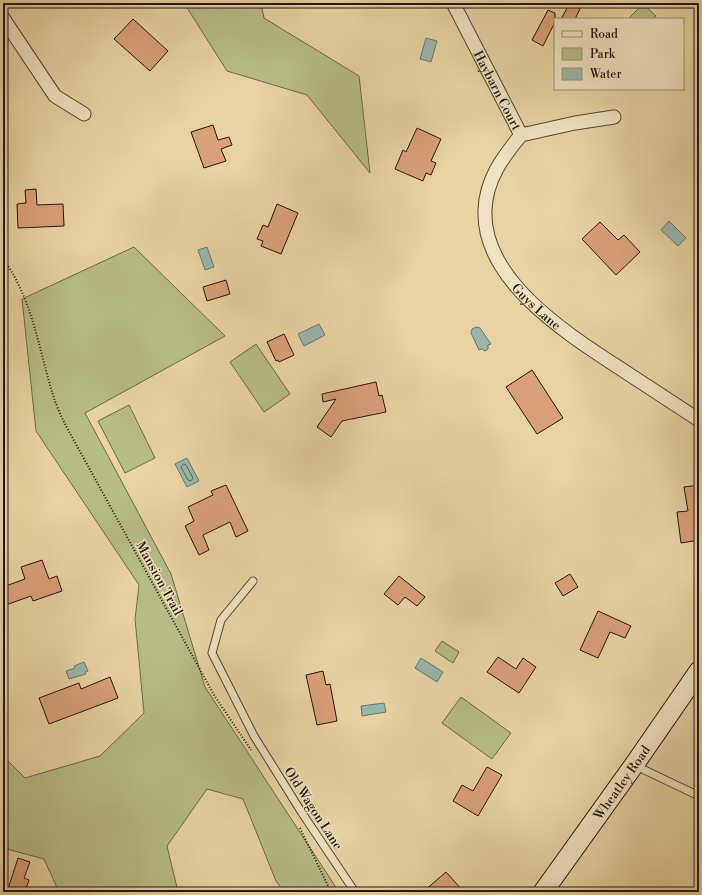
<svg xmlns="http://www.w3.org/2000/svg" width="702" height="895" font-family="'Libre Bodoni',serif">
  <rect width="100%" height="100%" fill="#e9d3a3"/>
  <filter id="stains"><feTurbulence type="fractalNoise" baseFrequency=".005" numOctaves="4"/><feColorMatrix values="0 0 0 0 .2 0 0 0 0 .09 0 0 0 0 .02 0 0 0 .5 -.17"/></filter>
  <radialGradient id="worn" r=".72"><stop offset=".6" stop-color="#630" stop-opacity="0"/><stop offset="1" stop-color="#630" stop-opacity=".3"/></radialGradient>
  <g fill="#b6bc86" stroke="#6d6848">
    <path d="M 184,3 L 261,3 L 264,18 L 359,76 L 370,173 L 307,95 L 227,71 Z"/>
    <path d="M 643,4 L 656,16 L 653,19 L 628,19 Z"/>
    <path d="M 134,247 L 225,336 L 85,413 L 171,574 L 205,687 L 339,892 L 284,892 L 276,881 L 243,799 L 207,789 L 167,846 L 178,892 L 59,892 L 44,859 L 3,848 L 3,756 L 25,778 L 100,756 L 144,713 L 135,619 L 139,585 L 36,431 L 22,299 Z"/>
    <path d="M 256,344 L 290,394 L 264,412 L 230,362 Z"/>
    <path d="M 129,405 L 155,458 L 125,473 L 98,421 Z"/>
    <path d="M 442,641 L 459,652 L 453,663 L 435,651 Z"/>
    <path d="M 461,697 L 511,733 L 492,759 L 442,723 Z"/>
  </g>
  <g fill="#98b7ab" stroke="#6a766b">
    <path d="M 426,38 L 437,41 L 431,62 L 420,59 Z"/>
    <path d="M 669,221 L 686,238 L 678,246 L 661,230 Z"/>
    <path d="M 207,247 L 214,267 L 205,270 L 198,250 Z"/>
    <path d="M 319,324 L 325,335 L 304,346 L 298,334 Z"/>
    <path d="M 476,327 L 480,328 L 491,344 L 488,345 L 488,349 L 485,351 L 482,349 L 479,350 L 471,333 L 472,329 Z"/>
    <path d="M 187,458 L 199,481 L 187,487 L 175,464 Z"/>
    <path d="M 421,658 L 443,672 L 437,682 L 415,668 Z"/>
    <path d="M 84,662 L 88,671 L 85,672 L 86,674 L 69,679 L 66,671 L 75,668 L 74,666 Z"/>
    <path d="M 384,703 L 386,712 L 362,716 L 361,706 Z"/>
  </g>
  <g fill="none" stroke-linecap="round" stroke-linejoin="round">
    <path stroke="#5e665a" stroke-width="1" d="M 184,464 L 186,465 L 193,478 L 191,481 L 188,480 L 181,467 Z"/>
  </g>
  <g fill="#daa079" stroke="#24150a">
    <path d="M 570,3 L 580,9 L 575,19 L 561,19 Z"/>
    <path d="M 548,10 L 555,13 L 555,22 L 543,46 L 532,40 Z"/>
    <path d="M 133,19 L 168,51 L 150,71 L 114,39 Z"/>
    <path d="M 213,125 L 218,140 L 229,137 L 232,145 L 221,149 L 226,161 L 204,168 L 191,132 Z"/>
    <path d="M 417,128 L 441,139 L 431,161 L 436,163 L 431,175 L 426,173 L 423,181 L 395,169 L 403,150 L 406,152 Z"/>
    <path d="M 36,189 L 37,205 L 63,204 L 64,226 L 18,228 L 17,204 L 26,203 L 25,190 Z"/>
    <path d="M 277,204 L 298,213 L 281,254 L 261,246 L 263,241 L 257,239 L 263,225 L 268,227 Z"/>
    <path d="M 600,222 L 618,240 L 624,235 L 640,252 L 616,275 L 582,239 Z"/>
    <path d="M 226,280 L 230,294 L 207,301 L 203,287 Z"/>
    <path d="M 284,334 L 294,355 L 279,362 L 278,360 L 276,361 L 267,342 Z"/>
    <path d="M 532,370 L 563,418 L 537,434 L 506,387 Z"/>
    <path d="M 376,382 L 379,396 L 382,395 L 386,412 L 342,421 L 331,437 L 317,427 L 336,399 L 323,402 L 322,394 Z"/>
    <path d="M 226,485 L 248,531 L 236,537 L 230,522 L 203,535 L 209,550 L 199,555 L 185,526 L 194,521 L 188,507 L 213,495 L 211,491 Z"/>
    <path d="M 699,485 L 699,540 L 681,543 L 677,512 L 688,511 L 684,487 Z"/>
    <path d="M 42,560 L 49,579 L 57,576 L 62,591 L 33,601 L 31,596 L 3,606 L 3,587 L 25,579 L 21,567 Z"/>
    <path d="M 570,574 L 578,587 L 563,596 L 555,583 Z"/>
    <path d="M 399,576 L 425,597 L 417,606 L 405,597 L 398,605 L 384,594 Z"/>
    <path d="M 598,611 L 631,626 L 625,638 L 610,632 L 598,658 L 580,650 Z"/>
    <path d="M 498,657 L 516,669 L 523,658 L 536,667 L 519,693 L 487,672 Z"/>
    <path d="M 323,671 L 326,685 L 330,684 L 337,721 L 317,725 L 306,675 Z"/>
    <path d="M 110,677 L 118,698 L 49,724 L 39,698 L 79,683 L 81,689 Z"/>
    <path d="M 487,767 L 502,775 L 478,816 L 453,801 L 462,785 L 473,791 Z"/>
    <path d="M 18,858 L 30,862 L 24,878 L 29,880 L 25,892 L 7,892 Z"/>
    <path d="M 446,872 L 464,892 L 423,892 Z"/>
  </g>
  <g fill="none" stroke-linecap="round" stroke-linejoin="round">
    <defs>
      <g id="lane">
        <path d="M 253,581 L 221,620 L 212,653 L 254,736 L 302,813 L 355,892"/>
        <path d="M 634,765 L 699,796"/>
      </g>
      <g id="street">
        <path id="s1" d="M 453,3 L 521,135"/>
        <path d="M 3,18 L 55,96 L 84,114"/>
        <path id="s2" d="M 521,135 C 502,158 486,180 485,210 C 482,281 569,335 621,369 C 647,386 673,403 699,420"/>
        <path d="M 521,135 L 575,123 L 614,117"/>
      </g>
      <g id="secondary">
        <path id="s3" d="M 543,892 L 634,765 L 699,671"/>
      </g>
    </defs>
    <use href="#lane" stroke="#554430" stroke-width="9"/>
    <use href="#street" stroke="#554430" stroke-width="15"/>
    <use href="#secondary" stroke="#24150a" stroke-width="21"/>
    <g stroke="#24150a" stroke-width="2" stroke-dasharray="1 2" stroke-linecap="butt">
      <path d="M 3,259 C 32,297 39,350 53,395 C 56,405 61,416 66,426 L 214,695 L 251,750"/>
      <path d="M 300,828 L 331,892"/>
    </g>
    <use href="#lane" stroke="#f1e2c3" stroke-width="7"/>
    <use href="#street" stroke="#f1e2c3" stroke-width="13"/>
    <use href="#secondary" stroke="#f1e2c3" stroke-width="19"/>
  </g>
  <g text-anchor="middle" stroke-width="3" stroke-linejoin="round" paint-order="stroke">
    <g font-size="13" fill="#24150a" stroke="#f1e2c3">
      <text dy="5" stroke="none"><textPath href="#s1" startOffset="98">Haybarn Court</textPath></text>
      <text dy="5" stroke="none"><textPath href="#s2" startOffset="198">Guys Lane</textPath></text>
      <text transform="translate(160 578) rotate(61)" y="5">Mansion Trail</text>
      <text dy="5" stroke="none"><textPath href="#s3" startOffset="135">Wheatley Road</textPath></text>
      <text transform="translate(314 808) rotate(57)" y="5">Old Wagon Lane</text>
    </g>
  </g>
  <rect width="702" height="895" fill="none" stroke="#e9d3a3" stroke-width="16"/>
  <rect x="4" y="4" width="694" height="887" fill="none" stroke="#24150a" stroke-width="2"/>
  <rect x="8" y="8" width="686" height="879" fill="none" stroke="#24150a"/>
  <rect x="554" y="18" width="130" height="72" fill="#f1e2c3" stroke="#9f9079"/>
  <rect x="562" y="31" width="20" height="6" fill="#f1e2c3" stroke="#9f9079"/>
  <text x="590" y="38" font-size="12" fill="#24150a">Road</text>
  <rect x="562" y="48" width="20" height="12" fill="#b6bc86" stroke="#9f9079"/>
  <text x="590" y="58" font-size="12" fill="#24150a">Park</text>
  <rect x="562" y="68" width="20" height="12" fill="#98b7ab" stroke="#9f9079"/>
  <text x="590" y="78" font-size="12" fill="#24150a">Water</text>
  <rect width="100%" height="100%" filter="url(#stains)"/>
  <rect width="100%" height="100%" fill="url(#worn)"/>
</svg>
